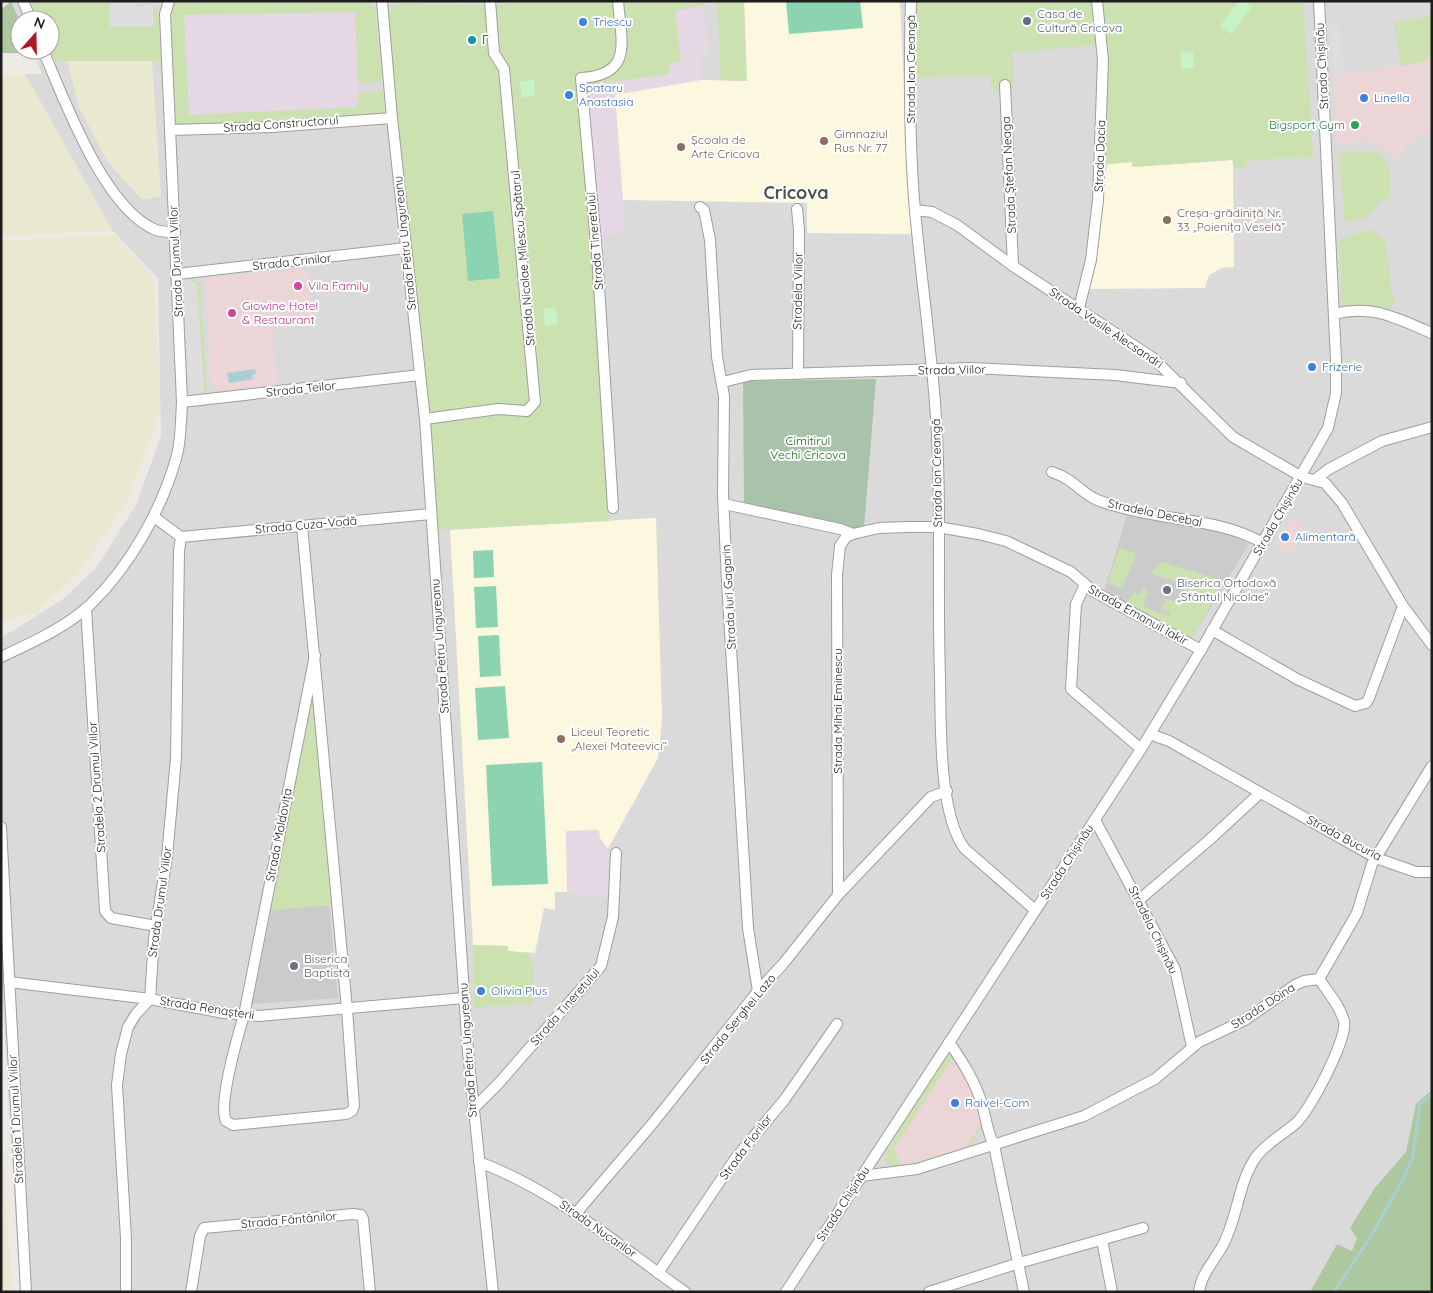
<svg xmlns="http://www.w3.org/2000/svg" width="1433" height="1293" font-family="Quicksand,sans-serif">
  <rect width="100%" height="100%" fill="#ede9e4"/>
  <path fill="#dbdada" d="M 11,1 L 1432,1 L 1432,1225 L 1357,1238 L 1352,1251 L 1337,1244 L 1310,1292 L 20,1292 L 1,973 L 1,638 L 62,600 L 96,568 L 136,505 L 161,436 L 158,278 L 112,230 L 25,74 L 42,74 L 32,50 L 50,50 L 50,20 L 20,20 L 20,22 Z"/>
  <g fill="#ecd5d6">
    <path d="M 1432,56 L 1432,130 L 1406,145 L 1401,160 L 1381,147 L 1370,144 L 1369,139 L 1338,143 L 1334,76 L 1421,62 Z"/>
    <path d="M 308,268 L 314,323 L 272,328 L 278,387 L 221,394 L 215,391 L 211,387 L 205,278 Z"/>
    <path d="M 1292,518 L 1305,528 L 1289,555 L 1275,547 Z"/>
    <path d="M 950,1062 L 963,1071 L 976,1099 L 980,1126 L 966,1148 L 902,1166 L 893,1150 Z"/>
  </g>
  <g fill="#e5d7e4">
    <path d="M 704,5 L 708,54 L 699,56 L 701,80 L 615,96 L 625,233 L 598,236 L 587,84 L 670,74 L 668,63 L 681,61 L 675,11 Z"/>
    <path d="M 356,12 L 359,107 L 188,115 L 184,15 Z"/>
    <path d="M 600,830 L 600,838 L 608,849 L 608,897 L 575,897 L 575,892 L 567,892 L 566,831 Z"/>
  </g>
  <g fill="#fbf8df">
    <path d="M 744,1 L 900,1 L 911,234 L 807,233 L 807,203 L 623,200 L 615,95 L 701,80 L 746,81 Z"/>
    <path d="M 1233,160 L 1234,267 L 1222,268 L 1209,275 L 1205,288 L 1087,289 L 1095,266 L 1105,174 L 1108,164 L 1132,162 L 1133,167 Z"/>
    <path d="M 656,518 L 662,719 L 658,758 L 608,849 L 600,838 L 599,830 L 566,831 L 567,892 L 555,892 L 555,910 L 544,908 L 535,953 L 508,951 L 507,946 L 473,945 L 450,530 Z"/>
  </g>
  <g fill="#cbcbcb">
    <path d="M 1127,515 L 1221,531 L 1249,544 L 1192,638 L 1104,592 Z"/>
    <path d="M 329,905 L 338,998 L 252,1004 L 271,910 Z"/>
  </g>
  <g fill="#e9e9d1">
    <path d="M 67,61 L 152,61 L 161,196 L 142,200 L 107,161 L 79,107 Z"/>
    <path d="M 25,74 L 112,230 L 1,237 L 1,75 Z"/>
    <path d="M 114,234 L 154,279 L 160,412 L 128,499 L 81,570 L 37,612 L 1,622 L 1,241 Z"/>
    <path d="M 1,1121 L 12,1292 L 1,1292 Z"/>
  </g>
  <g fill="#cce1b0">
    <path d="M 32,1 L 110,1 L 110,27 L 154,27 L 153,4 L 155,4 L 158,13 L 161,61 L 55,61 L 50,50 L 50,20 L 36,20 L 33,11 Z"/>
    <path d="M 174,1 L 368,1 L 375,9 L 383,77 L 376,82 L 358,84 L 355,12 L 184,15 L 189,115 L 358,107 L 358,93 L 383,91 L 385,113 L 264,122 L 176,126 L 169,12 Z"/>
    <path d="M 529,1 L 704,1 L 704,5 L 675,11 L 681,61 L 668,63 L 670,74 L 587,85 L 598,236 L 592,249 L 609,521 L 432,530 L 387,18 L 392,7 L 401,3 L 483,6 Z"/>
    <path d="M 717,1 L 744,1 L 747,81 L 721,80 Z"/>
    <path d="M 918,1 L 1092,1 L 1097,45 L 1012,53 L 1014,88 L 1000,91 L 991,88 L 990,76 L 915,78 Z"/>
    <path d="M 1101,1 L 1303,1 L 1313,160 L 1299,157 L 1248,161 L 1244,170 L 1234,167 L 1232,160 L 1132,167 L 1132,162 L 1108,164 L 1105,153 Z"/>
    <path d="M 1432,16 L 1432,56 L 1421,62 L 1401,66 L 1394,22 Z"/>
    <path d="M 1378,152 C 1393,164 1389,182 1389,200 L 1377,202 L 1377,208 L 1364,219 L 1345,223 L 1339,153 Z"/>
    <path d="M 1370,229 L 1385,239 L 1391,291 L 1395,302 L 1390,308 L 1347,308 L 1341,305 L 1340,239 Z"/>
    <path d="M 192,278 L 200,284 L 207,391 L 199,397 L 204,389 L 197,285 L 190,280 Z"/>
    <path d="M 1119,548 L 1137,553 L 1122,588 L 1108,583 Z"/>
    <path d="M 1162,562 L 1224,581 L 1192,638 L 1125,603 L 1135,592 L 1138,596 L 1143,592 L 1141,589 L 1146,588 L 1148,593 L 1143,607 L 1169,616 L 1170,612 L 1162,609 L 1166,599 L 1177,603 L 1181,593 L 1188,595 L 1189,591 L 1182,589 L 1184,584 L 1150,574 Z"/>
    <path d="M 313,690 L 334,905 L 271,910 L 310,691 Z"/>
    <path d="M 473,945 L 508,946 L 508,951 L 528,953 L 533,966 L 533,1004 L 474,1008 Z"/>
    <path d="M 951,1054 L 953,1056 L 952,1064 L 949,1063 L 893,1150 L 902,1166 L 966,1148 L 980,1126 L 982,1126 L 968,1152 L 901,1169 L 887,1163 L 885,1153 L 946,1057 Z"/>
  </g>
  <g fill="#adc79e">
    <path d="M 11,1 L 20,22 L 20,50 L 32,50 L 33,53 L 1,53 L 1,10 Z"/>
    <path d="M 1432,1090 L 1432,1292 L 1310,1292 L 1337,1244 L 1352,1251 L 1357,1238 L 1350,1228 L 1374,1189 L 1406,1152 L 1416,1104 Z"/>
  </g>
  <path fill="#a8c3a9" d="M 876,379 L 864,528 L 854,530 L 746,505 L 744,501 L 743,381 Z"/>
  <g fill="#c6f2c6">
    <path d="M 1239,1 L 1245,1 L 1252,7 L 1231,34 L 1220,26 Z"/>
    <path d="M 1193,51 L 1194,68 L 1182,69 L 1180,52 Z"/>
    <path d="M 534,80 L 535,96 L 521,97 L 520,81 Z"/>
    <path d="M 556,307 L 558,324 L 545,326 L 543,309 Z"/>
  </g>
  <g fill="#8bd3b1">
    <path d="M 786,1 L 860,1 L 863,28 L 789,34 Z"/>
    <path d="M 493,211 L 500,278 L 468,281 L 462,214 Z"/>
    <path d="M 493,550 L 494,577 L 474,578 L 473,551 Z"/>
    <path d="M 496,586 L 498,627 L 476,628 L 474,587 Z"/>
    <path d="M 499,635 L 501,676 L 480,677 L 478,636 Z"/>
    <path d="M 505,686 L 509,738 L 478,740 L 475,688 Z"/>
    <path d="M 542,762 L 548,884 L 492,886 L 486,765 Z"/>
  </g>
  <g fill="#ddd">
    <path d="M 110,1 L 137,1 L 137,7 L 153,4 L 154,27 L 110,27 Z"/>
    <path d="M 1338,25 L 1346,74 L 1334,76 L 1329,26 Z"/>
    <path d="M 190,280 L 197,285 L 204,390 L 200,393 L 189,392 L 183,281 Z"/>
  </g>
  <path fill="#a9cfd5" d="M 255,369 L 256,374 L 252,375 L 253,379 L 229,383 L 227,373 Z"/>
  <g fill="none" stroke-linecap="round" stroke-linejoin="round">
    <path stroke="#a9cfd5" stroke-width="3" d="M 1334,1292 L 1371,1236 L 1402,1181 L 1413,1157 L 1420,1104 L 1432,1094"/>
    <defs>
      <g id="minor">
        <path d="M 23,1 L 31,20"/>
        <path d="M 382,1 L 392,118 L 425,419 L 468,1052 L 493,1292"/>
        <path d="M 911,1 C 909,71 909,141 915,211 C 921,275 930,339 935,403 C 942,494 937,586 940,677 C 941,721 938,815 965,849 L 1035,910"/>
        <path d="M 43,50 C 64,99 104,209 156,230 C 161,232 169,232 175,232"/>
        <path d="M 1005,85 L 1013,266"/>
        <path d="M 170,130 L 272,127 L 392,118"/>
        <path d="M 700,207 L 704,210 L 710,240 L 717,357 L 724,396 L 723,495 L 727,582 L 748,928 L 758,991"/>
        <path d="M 797,209 L 799,230 L 798,374"/>
        <path d="M 915,210 L 932,212 L 957,225 L 1013,266 L 1153,358 L 1233,437 L 1302,477 L 1325,483 L 1342,503 L 1403,606 L 1432,645"/>
        <path d="M 177,274 L 406,248"/>
        <path d="M 1079,308 L 1091,260 L 1098,200 L 1103,60 L 1097,1"/>
        <path d="M 1334,314 C 1374,304 1397,319 1432,333"/>
        <path d="M 723,382 L 751,375 L 972,368 L 1115,375 L 1181,383"/>
        <path d="M 182,402 L 420,375"/>
        <path d="M 425,419 L 498,409 L 527,411 L 535,402 L 504,69 L 494,53 L 490,1"/>
        <path d="M 1052,472 C 1067,477 1075,485 1087,494 C 1096,501 1108,504 1119,507 C 1167,521 1218,518 1263,543"/>
        <path d="M 1316,479 L 1329,469 L 1382,441 L 1432,427"/>
        <path d="M 724,504 L 840,529 L 853,534"/>
        <path d="M 613,508 L 597,254 L 581,78 C 634,75 621,41 618,1"/>
        <path d="M 154,517 L 181,537"/>
        <path d="M 302,526 L 347,1009 L 354,1106 L 352,1111 L 346,1114 L 233,1125 L 226,1121 C 218,1104 238,1035 244,1015 L 315,655"/>
        <path d="M 181,537 L 431,514"/>
        <path d="M 1085,585 L 1076,604 L 1071,689 L 1141,749"/>
        <path d="M 86,608 L 105,911 L 111,918 L 156,926"/>
        <path d="M 1212,630 L 1297,679 L 1355,706 L 1366,703 L 1369,698 L 1403,606"/>
        <path d="M 1,657 C 31,643 65,628 90,605 C 130,566 162,510 177,455 C 181,439 181,419 182,402 L 165,14 L 169,1"/>
        <path d="M 1150,734 L 1169,741 L 1376,858 L 1416,872 L 1432,872"/>
        <path d="M 1095,820 L 1175,969 L 1192,1047"/>
        <path d="M 1,827 L 26,1292"/>
        <path d="M 838,895 L 837,575 L 840,546 L 846,537 L 853,534 L 879,528 L 908,527 L 938,527 L 978,534 L 1006,541 L 1071,572 L 1093,591 L 1201,650"/>
        <path d="M 1139,900 L 1208,841 L 1260,793"/>
        <path d="M 1319,979 L 1357,913 L 1372,864 L 1432,766"/>
        <path d="M 9,982 L 150,999 L 224,1013 L 259,1016 L 464,998"/>
        <path d="M 949,1042 C 962,1061 975,1081 982,1104 C 986,1118 987,1132 994,1145 L 1024,1292"/>
        <path d="M 472,1110 L 499,1083 L 601,966 L 613,917 L 616,853"/>
        <path d="M 479,1162 C 556,1191 618,1245 685,1292"/>
        <path d="M 861,1176 L 917,1169 L 1084,1116 L 1155,1079 L 1199,1042 L 1245,1020 L 1295,985 L 1304,981 L 1319,979"/>
        <path d="M 577,1212 L 653,1123 L 758,991 L 783,964 L 838,895 L 931,797 L 947,791"/>
        <path d="M 1102,1240 L 1112,1292"/>
        <path d="M 658,1273 L 735,1159 L 785,1099 L 837,1024"/>
        <path d="M 126,1292 L 126,1239 L 117,1085 L 121,1054 L 128,1027 L 136,1014 L 150,999 L 154,938 L 167,857 L 176,758 L 179,551 L 181,537"/>
        <path d="M 191,1292 L 200,1236 L 204,1228 L 353,1214 L 361,1215 L 363,1219 L 370,1292"/>
        <path d="M 786,1292 L 1141,749 L 1201,650 L 1328,428 L 1336,393 L 1336,360 L 1319,1"/>
        <path d="M 929,1292 L 1019,1263 L 1143,1228"/>
        <path d="M 1199,1292 C 1201,1274 1215,1260 1223,1245 C 1238,1217 1238,1183 1256,1157 C 1267,1142 1283,1135 1296,1123 C 1310,1111 1348,1038 1344,1021 C 1340,1006 1328,992 1319,979"/>
      </g>
    </defs>
    <use href="#minor" stroke="#9e9e9e" stroke-width="12"/>
    <use href="#minor" stroke="#fff" stroke-width="10"/>
  </g>
  <circle fill="#5c6f8a" stroke="#fff" stroke-width="2" cx="1027" cy="21" r="5"/>
  <g fill="#3f7fe0" stroke="#fff" stroke-width="2">
    <circle cx="583" cy="22" r="5"/>
    <circle cx="569" cy="95" r="5"/>
    <circle cx="1364" cy="98" r="5"/>
    <circle cx="1312" cy="367" r="5"/>
    <circle cx="1285" cy="537" r="5"/>
    <circle cx="481" cy="991" r="5"/>
    <circle cx="955" cy="1103" r="5"/>
  </g>
  <circle fill="#0f9aa8" stroke="#fff" stroke-width="2" cx="472" cy="40" r="5"/>
  <circle fill="#2e9e5b" stroke="#fff" stroke-width="2" cx="1355" cy="125" r="5"/>
  <g fill="#8d6e63" stroke="#fff" stroke-width="2">
    <circle cx="824" cy="141" r="5"/>
    <circle cx="681" cy="147" r="5"/>
    <circle cx="1167" cy="220" r="5"/>
    <circle cx="561" cy="739" r="5"/>
  </g>
  <g fill="#d1479c" stroke="#fff" stroke-width="2">
    <circle cx="298" cy="286" r="5"/>
    <circle cx="232" cy="313" r="5"/>
  </g>
  <g fill="#6b7280" stroke="#fff" stroke-width="2">
    <circle cx="1167" cy="590" r="5"/>
    <circle cx="294" cy="966" r="5"/>
  </g>
  <g text-anchor="middle" stroke-width="4" stroke-linejoin="round" paint-order="stroke">
    <g font-size="12" fill="#4e5e75" stroke="#fff" text-anchor="start">
      <text x="1037" y="18">Casa de<tspan x="1037" dy="14">Cultură Cricova</tspan></text>
    </g>
    <g font-size="12" fill="#366cbe" stroke="#fff" text-anchor="start">
      <text x="593" y="26">Triescu</text>
      <text x="579" y="92">Spataru<tspan x="579" dy="14">Anastasia</tspan></text>
      <text x="1374" y="102">Linella</text>
      <text x="1322" y="371">Frizerie</text>
      <text x="1295" y="541">Alimentară</text>
      <text x="491" y="995">Olivia Plus</text>
      <text x="965" y="1107">Raivel-Com</text>
    </g>
    <g font-size="12" fill="#0d838f" stroke="#fff" text-anchor="start">
      <text x="482" y="44">Г</text>
    </g>
    <g font-size="12" fill="#1d1d1d" stroke="#fff">
      <text transform="translate(1322 66) rotate(-93)" y="4">Strada Chișinău</text>
      <text transform="translate(911 69) rotate(-90)" y="4">Strada Ion Creangă</text>
      <text transform="translate(281 124) rotate(-4)" y="4">Strada Constructorul</text>
      <text transform="translate(1100 156) rotate(-88)" y="4">Strada Dacia</text>
      <text transform="translate(1009 175) rotate(-93)" y="4">Strada Ștefan Neaga</text>
      <text transform="translate(595 241) rotate(-95)" y="4">Strada Tineretului</text>
      <text transform="translate(405 243) rotate(-96)" y="4">Strada Petru Ungureanu</text>
      <text transform="translate(523 258) rotate(-95)" y="4">Strada Nicolae Milescu Spătarul</text>
      <text transform="translate(176 261) rotate(-93)" y="4">Strada Drumul Viilor</text>
      <text transform="translate(292 262) rotate(-6)" y="4">Strada Crinilor</text>
      <text transform="translate(798 291) rotate(-89)" y="4">Stradela Viilor</text>
      <text transform="translate(1106 328) rotate(34)" y="4">Strada Vasile Alecsandri</text>
      <text transform="translate(952 370) rotate(-1)" y="4">Strada Viilor</text>
      <text transform="translate(301 389) rotate(-6)" y="4">Strada Teilor</text>
      <text transform="translate(937 473) rotate(-91)" y="4">Strada Ion Creangă</text>
      <text transform="translate(1155 513) rotate(12)" y="4">Stradela Decebal</text>
      <text transform="translate(1278 517) rotate(-60)" y="4">Strada Chișinău</text>
      <text transform="translate(306 525) rotate(-5)" y="4">Strada Cuza-Vodă</text>
      <text transform="translate(729 597) rotate(-93)" y="4">Strada Iuri Gagarin</text>
      <text transform="translate(1138 615) rotate(29)" y="4">Strada Emanuil Iakir</text>
      <text transform="translate(440 646) rotate(-94)" y="4">Strada Petru Ungureanu</text>
      <text transform="translate(838 711) rotate(-90)" y="4">Strada Mihai Eminescu</text>
      <text transform="translate(97 787) rotate(-94)" y="4">Stradela 2 Drumul Viilor</text>
      <text transform="translate(279 835) rotate(-79)" y="4">Strada Moldovița</text>
      <text transform="translate(1344 838) rotate(28)" y="4">Strada Bucuria</text>
      <text transform="translate(1067 862) rotate(-57)" y="4">Strada Chișinău</text>
      <text transform="translate(160 902) rotate(-82)" y="4">Strada Drumul Viilor</text>
      <text transform="translate(1153 930) rotate(64)" y="4">Stradela Chişinău</text>
      <text transform="translate(1263 1006) rotate(-33)" y="4">Strada Doina</text>
      <text transform="translate(565 1007) rotate(-49)" y="4">Strada Tineretului</text>
      <text transform="translate(207 1008) rotate(9)" y="4">Strada Renașterii</text>
      <text transform="translate(738 1019) rotate(-51)" y="4">Strada Serghei Lazo</text>
      <text transform="translate(468 1050) rotate(-94)" y="4">Strada Petru Ungureanu</text>
      <text transform="translate(16 1119) rotate(-93)" y="4">Stradela 1 Drumul Viilor</text>
      <text transform="translate(746 1147) rotate(-53)" y="4">Strada Florilor</text>
      <text transform="translate(843 1204) rotate(-57)" y="4">Strada Chișinău</text>
      <text transform="translate(289 1220) rotate(-5)" y="4">Strada Fântânilor</text>
      <text transform="translate(598 1229) rotate(35)" y="4">Strada Nucarilor</text>
    </g>
    <g font-size="12" fill="#27864d" stroke="#fff" text-anchor="end">
      <text x="1345" y="129">Bigsport Gym</text>
    </g>
    <g font-size="12" fill="#785e54" stroke="#fff" text-anchor="start">
      <text x="834" y="138">Gimnaziul<tspan x="834" dy="14">Rus Nr. 77</tspan></text>
      <text x="691" y="144">Școala de<tspan x="691" dy="14">Arte Cricova</tspan></text>
      <text x="1177" y="217">Creșa-grădiniță Nr.<tspan x="1177" dy="14">33 „Poienița Veselă”</tspan></text>
      <text x="571" y="736">Liceul Teoretic<tspan x="571" dy="14">„Alexei Mateevici“</tspan></text>
    </g>
    <g font-size="12" fill="#b23c85" stroke="#fff" text-anchor="start">
      <text x="308" y="290">Vila Family</text>
      <text x="242" y="310">Giowine Hotel<tspan x="242" dy="14">&amp; Restaurant</tspan></text>
    </g>
    <g font-size="12" fill="#196d18" stroke="#fff">
      <text x="808" y="445">Cimitirul<tspan x="808" dy="14">Vechi Cricova</tspan></text>
    </g>
    <g font-size="12" fill="#5b616d" stroke="#fff" text-anchor="start">
      <text x="1177" y="587">Biserica Ortodoxă<tspan x="1177" dy="14">„Sfântul Nicolae”</tspan></text>
      <text x="304" y="963">Biserica<tspan x="304" dy="14">Baptistă</tspan></text>
    </g>
    <g font-size="18" font-weight="bold" fill="#505050" stroke="#fff">
      <text x="796" y="199">Cricova</text>
    </g>
  </g>
  <rect width="1433" height="1293" fill="none" stroke="#1d1d1d" stroke-width="5"/>
  <g transform="translate(35 35) rotate(20)"><circle r="24" fill="#ffffff" stroke="#a5a5a5"/>
  <path d="M0-4L9 19L0 12L-9 19Z" fill="#b11826"/>
  <text y="-8" font-size="14" font-weight="bold" text-anchor="middle" fill="#1d1d1d">N</text>
  </g>
</svg>
